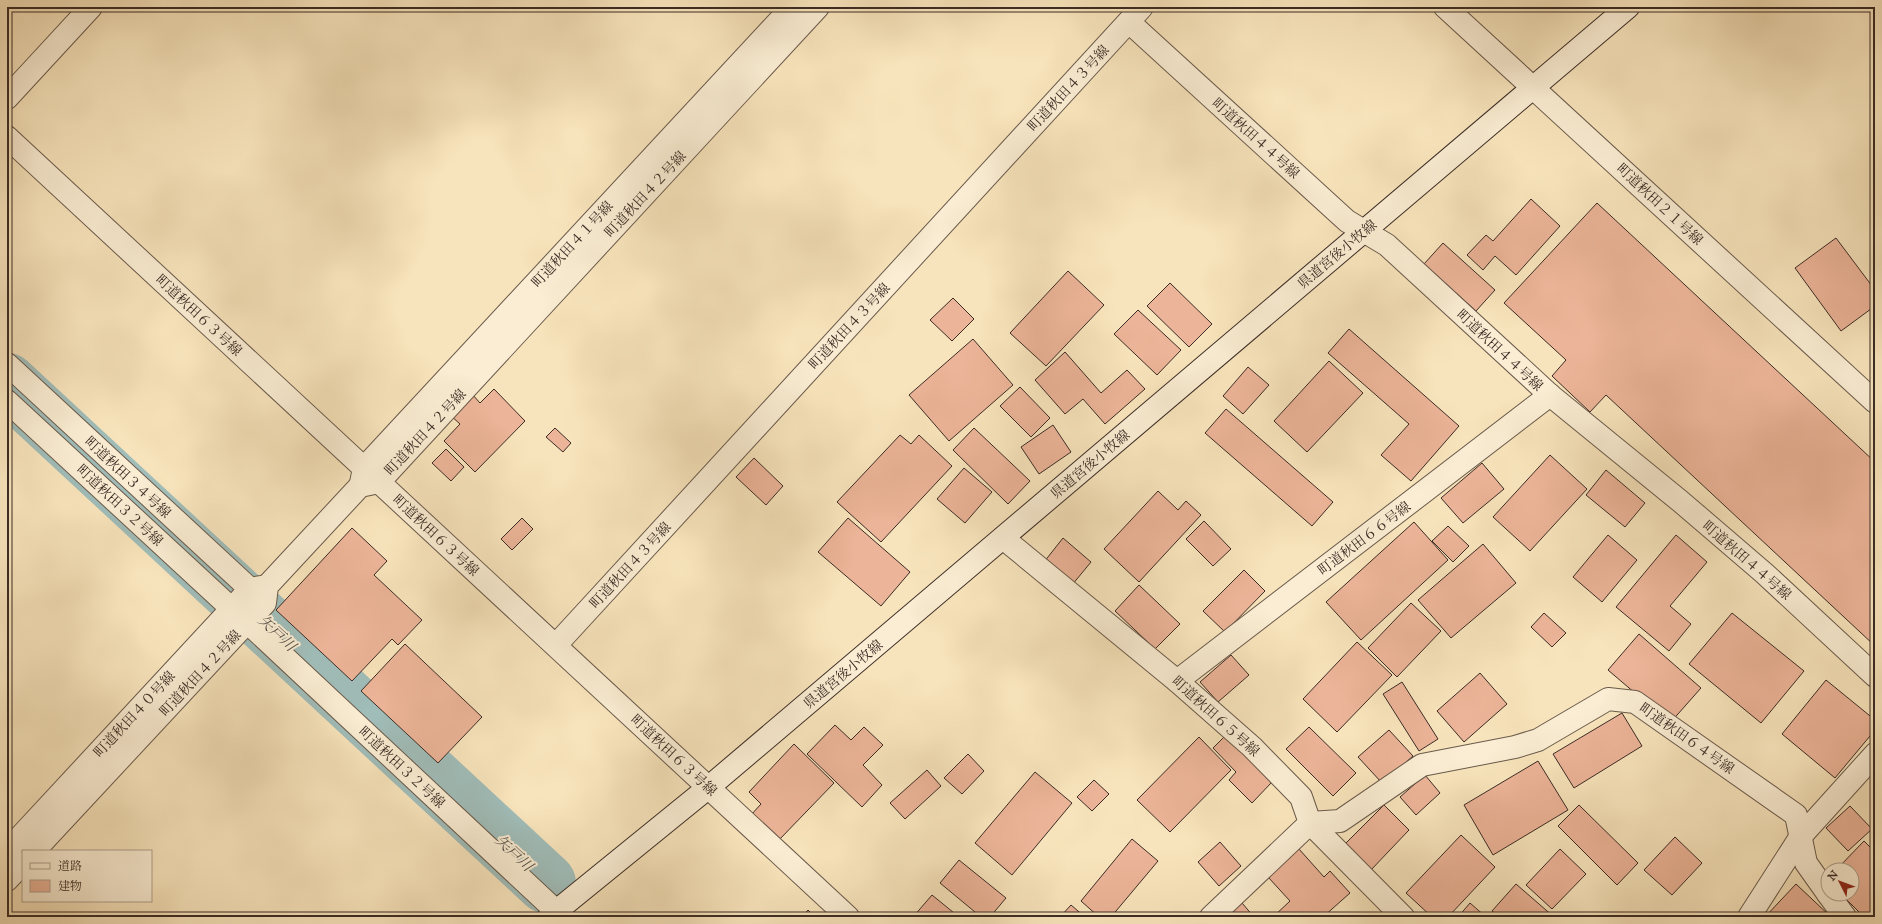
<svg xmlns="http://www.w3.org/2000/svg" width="1882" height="924" font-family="'IM FELL Great Primer','Noto Serif JP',serif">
  <rect width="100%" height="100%" fill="#f8e4bc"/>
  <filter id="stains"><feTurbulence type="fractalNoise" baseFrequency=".005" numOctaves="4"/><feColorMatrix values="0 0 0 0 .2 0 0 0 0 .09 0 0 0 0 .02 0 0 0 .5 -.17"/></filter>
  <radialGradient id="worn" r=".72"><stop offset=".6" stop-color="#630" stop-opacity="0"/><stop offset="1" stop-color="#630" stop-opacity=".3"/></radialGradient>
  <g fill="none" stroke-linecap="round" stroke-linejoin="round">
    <path stroke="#a0bdb9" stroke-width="60" d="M 7,383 L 546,883"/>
  </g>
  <g fill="#ecb498" stroke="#3b2c25">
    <path d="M 1531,199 L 1560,226 L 1516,275 L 1495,256 L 1483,270 L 1467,255 L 1486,235 L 1493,241 Z"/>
    <path d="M 1597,203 L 1875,462 L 1875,646 L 1606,395 L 1590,412 L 1552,376 L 1566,360 L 1504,303 Z"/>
    <path d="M 1836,238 L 1875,290 L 1875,306 L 1841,331 L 1795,268 Z"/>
    <path d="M 1443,243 L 1495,290 L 1476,311 L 1424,264 Z"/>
    <path d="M 1068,271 L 1104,305 L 1046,366 L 1010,333 Z"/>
    <path d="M 1170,283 L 1212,324 L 1189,347 L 1147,306 Z"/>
    <path d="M 953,298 L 974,319 L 952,341 L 930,320 Z"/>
    <path d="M 1138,310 L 1181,350 L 1157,375 L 1114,334 Z"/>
    <path d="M 1349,329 L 1459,426 L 1411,481 L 1381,455 L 1409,424 L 1328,353 Z"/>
    <path d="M 973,339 L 1013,385 L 949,441 L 909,395 Z"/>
    <path d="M 1065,352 L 1101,393 L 1127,370 L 1145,389 L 1105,424 L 1083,399 L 1065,414 L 1035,380 Z"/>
    <path d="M 1329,361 L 1363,393 L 1307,452 L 1274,421 Z"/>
    <path d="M 1248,367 L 1269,385 L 1243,414 L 1223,396 Z"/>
    <path d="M 1020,387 L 1050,418 L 1031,437 L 1000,406 Z"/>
    <path d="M 494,389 L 525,421 L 475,472 L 444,441 L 460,424 L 450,415 L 472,394 L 480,403 Z"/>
    <path d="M 1226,409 L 1333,502 L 1312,526 L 1205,433 Z"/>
    <path d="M 1053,425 L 1071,452 L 1039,474 L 1021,447 Z"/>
    <path d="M 555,428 L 571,443 L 563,452 L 546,437 Z"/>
    <path d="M 974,428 L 1030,481 L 1008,504 L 953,450 Z"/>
    <path d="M 900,435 L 911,444 L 919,435 L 952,466 L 881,542 L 837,502 Z"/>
    <path d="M 446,449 L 464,467 L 451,481 L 432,463 Z"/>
    <path d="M 1550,455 L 1587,489 L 1530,551 L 1493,517 Z"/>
    <path d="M 754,458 L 783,486 L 766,505 L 736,477 Z"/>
    <path d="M 1482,463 L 1504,489 L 1463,523 L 1441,498 Z"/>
    <path d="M 964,468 L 992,492 L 965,523 L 937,499 Z"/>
    <path d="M 1606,470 L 1645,503 L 1625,527 L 1586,495 Z"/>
    <path d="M 1158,491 L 1178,510 L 1186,501 L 1201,515 L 1139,582 L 1104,549 Z"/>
    <path d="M 522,518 L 533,529 L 512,550 L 501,539 Z"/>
    <path d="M 848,518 L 910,572 L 881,606 L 818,552 Z"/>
    <path d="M 1204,521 L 1231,549 L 1213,566 L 1186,539 Z"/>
    <path d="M 1414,522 L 1448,560 L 1361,640 L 1326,602 Z"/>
    <path d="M 1448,526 L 1469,546 L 1453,562 L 1432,541 Z"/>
    <path d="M 352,528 L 387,561 L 374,575 L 422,620 L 398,645 L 392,639 L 352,681 L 276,610 Z"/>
    <path d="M 1608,535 L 1637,560 L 1602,602 L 1573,577 Z"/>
    <path d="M 1676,535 L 1707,562 L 1670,606 L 1691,624 L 1669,651 L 1616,607 Z"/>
    <path d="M 1063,538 L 1091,562 L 1072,585 L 1044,562 Z"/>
    <path d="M 1483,544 L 1516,583 L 1451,638 L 1418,600 Z"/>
    <path d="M 1244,570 L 1265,591 L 1225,632 L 1203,611 Z"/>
    <path d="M 1139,585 L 1180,624 L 1155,649 L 1115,611 Z"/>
    <path d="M 1411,603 L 1441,631 L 1397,677 L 1368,648 Z"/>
    <path d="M 1544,613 L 1566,633 L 1552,647 L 1531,627 Z"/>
    <path d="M 1732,613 L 1804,671 L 1761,723 L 1689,664 Z"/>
    <path d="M 1639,634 L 1701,688 L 1670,723 L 1608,670 Z"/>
    <path d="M 1357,642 L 1392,675 L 1337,732 L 1303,699 Z"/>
    <path d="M 405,644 L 482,717 L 438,763 L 361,691 Z"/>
    <path d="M 1231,655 L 1249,675 L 1218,702 L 1200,682 Z"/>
    <path d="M 1480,673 L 1507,704 L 1464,742 L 1437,711 Z"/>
    <path d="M 1826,680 L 1875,720 L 1875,730 L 1835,778 L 1782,734 Z"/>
    <path d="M 1402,682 L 1438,739 L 1419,751 L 1383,694 Z"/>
    <path d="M 1622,713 L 1642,746 L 1574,788 L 1553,754 Z"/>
    <path d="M 835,725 L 851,740 L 864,727 L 883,745 L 863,765 L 882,785 L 862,807 L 807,754 Z"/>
    <path d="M 1309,727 L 1356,773 L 1333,796 L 1286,749 Z"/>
    <path d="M 1389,730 L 1413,756 L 1382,783 L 1358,757 Z"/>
    <path d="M 1225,736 L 1272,782 L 1252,803 L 1229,780 L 1236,772 L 1213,748 Z"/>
    <path d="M 1199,737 L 1231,770 L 1170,832 L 1137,800 Z"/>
    <path d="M 794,744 L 834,783 L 778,841 L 751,815 L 761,804 L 749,792 Z"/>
    <path d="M 968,754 L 984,771 L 962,794 L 944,778 Z"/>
    <path d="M 1538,761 L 1568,810 L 1493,855 L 1464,805 Z"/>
    <path d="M 927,770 L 941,786 L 905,819 L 890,803 Z"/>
    <path d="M 1035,772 L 1072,803 L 1012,875 L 975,843 Z"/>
    <path d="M 1425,775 L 1440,793 L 1416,815 L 1400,797 Z"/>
    <path d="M 1094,780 L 1109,794 L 1092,811 L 1077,797 Z"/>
    <path d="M 1384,805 L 1409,830 L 1370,871 L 1344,845 Z"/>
    <path d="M 1579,805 L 1638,863 L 1617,885 L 1558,826 Z"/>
    <path d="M 1850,806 L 1872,829 L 1848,851 L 1826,828 Z"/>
    <path d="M 1461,835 L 1495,867 L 1448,917 L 1432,917 L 1406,893 Z"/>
    <path d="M 1675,837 L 1702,863 L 1672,895 L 1644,870 Z"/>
    <path d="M 1132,839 L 1158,861 L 1111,917 L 1099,917 L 1081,901 Z"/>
    <path d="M 1864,841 L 1875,852 L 1875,911 L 1869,917 L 1864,917 L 1841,894 L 1852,894 L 1852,870 L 1836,870 Z"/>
    <path d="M 1220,842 L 1241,866 L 1219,886 L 1198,862 Z"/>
    <path d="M 1299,849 L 1324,877 L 1330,871 L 1350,893 L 1323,917 L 1273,917 L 1290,901 L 1268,877 Z"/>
    <path d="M 1560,849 L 1586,874 L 1552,909 L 1526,885 Z"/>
    <path d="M 959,860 L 1006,898 L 990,917 L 981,917 L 940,883 Z"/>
    <path d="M 1516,884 L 1554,917 L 1499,917 L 1492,911 Z"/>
    <path d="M 1796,884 L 1831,917 L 1765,917 Z"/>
    <path d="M 932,895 L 959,917 L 913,917 Z"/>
    <path d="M 1242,903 L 1254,917 L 1232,917 L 1229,914 Z"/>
    <path d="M 1470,903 L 1486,917 L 1458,917 Z"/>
    <path d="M 1071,905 L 1085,917 L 1060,917 Z"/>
    <path d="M 808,910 L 815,917 L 802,917 Z"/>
  </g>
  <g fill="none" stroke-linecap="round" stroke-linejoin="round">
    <defs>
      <g id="street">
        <path d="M 1445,7 L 1875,402"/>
        <path d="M 1129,22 L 1347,221 L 1387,245 L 1550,395 L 1680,501 L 1764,573 L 1875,676"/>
        <path d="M 7,98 L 91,7"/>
        <path d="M 7,137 L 848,917"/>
        <path d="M 7,364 L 250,589"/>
        <path d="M 7,401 L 232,609"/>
        <path d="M 361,483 L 364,468 L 792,7"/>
        <path d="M 1003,538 L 1177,681 L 1252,747 L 1301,797 L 1310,823 L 1403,917"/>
        <path d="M 247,622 L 556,911"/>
        <path d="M 556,645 L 1142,7"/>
        <path d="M 1177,681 L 1550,395"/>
        <path d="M 7,851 L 250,589 L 267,586"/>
        <path d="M 34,851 L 265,603 L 267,586 L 360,486 L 379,482 L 818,7"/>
        <path d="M 7,880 L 23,863"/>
        <path d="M 1828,894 L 1845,917"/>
        <path d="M 1211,917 L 1310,823 L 1340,821 L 1422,765 L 1515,747 L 1538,740 L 1608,699 L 1635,702 L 1796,815 L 1806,863 L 1828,894"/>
        <path d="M 1749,917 L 1801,836 L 1875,754"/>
      </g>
      <path id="secondary" d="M 549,917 L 709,787 L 1628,7"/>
    </defs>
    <use href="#street" stroke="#6a5a4b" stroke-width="24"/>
    <use href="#secondary" stroke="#3b2c25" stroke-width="24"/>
    <use href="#street" stroke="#faedd3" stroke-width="22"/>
    <use href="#secondary" stroke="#faedd3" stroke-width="22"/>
  </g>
  <g text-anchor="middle" stroke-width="4" stroke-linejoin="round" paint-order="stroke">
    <g font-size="14" fill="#3b2c25" stroke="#faedd3">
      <text transform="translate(1068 88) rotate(-47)" y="5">町道秋田４３号線</text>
      <text transform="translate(1256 138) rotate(42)" y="5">町道秋田４４号線</text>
      <text transform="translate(645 194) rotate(-47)" y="5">町道秋田４２号線</text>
      <text transform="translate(1660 204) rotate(43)" y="5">町道秋田２１号線</text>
      <text transform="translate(572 244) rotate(-47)" y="5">町道秋田４１号線</text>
      <text transform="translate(1337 254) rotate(-40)" y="5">県道宮後小牧線</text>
      <text transform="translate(199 315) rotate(43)" y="5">町道秋田６３号線</text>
      <text transform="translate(849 326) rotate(-47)" y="5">町道秋田４３号線</text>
      <text transform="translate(1500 350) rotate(43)" y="5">町道秋田４４号線</text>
      <text transform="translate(425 432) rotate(-47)" y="5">町道秋田４２号線</text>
      <text transform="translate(1090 464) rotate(-40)" y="5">県道宮後小牧線</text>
      <text transform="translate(128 477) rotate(43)" y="5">町道秋田３４号線</text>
      <text transform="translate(120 505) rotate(43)" y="5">町道秋田３２号線</text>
      <text transform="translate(436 535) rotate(43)" y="5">町道秋田６３号線</text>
      <text transform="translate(1364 538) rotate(-37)" y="5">町道秋田６６号線</text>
      <text transform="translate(1747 560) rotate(41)" y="5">町道秋田４４号線</text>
      <text transform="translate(630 565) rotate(-47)" y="5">町道秋田４３号線</text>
      <text transform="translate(200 673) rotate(-47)" y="5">町道秋田４２号線</text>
      <text transform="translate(843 674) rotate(-40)" y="5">県道宮後小牧線</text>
      <text transform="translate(134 714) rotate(-47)" y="5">町道秋田４０号線</text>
      <text transform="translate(1216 716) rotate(42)" y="5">町道秋田６５号線</text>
      <text transform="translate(1687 738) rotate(35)" y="5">町道秋田６４号線</text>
      <text transform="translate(674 755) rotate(43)" y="5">町道秋田６３号線</text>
      <text transform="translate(402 767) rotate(43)" y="5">町道秋田３２号線</text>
    </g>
    <g font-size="15" font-style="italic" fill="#54504a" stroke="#faedd3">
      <text transform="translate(277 633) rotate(43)" y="5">矢戸川</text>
      <text transform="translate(514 853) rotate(43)" y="5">矢戸川</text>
    </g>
  </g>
  <rect width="1882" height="924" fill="none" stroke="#f8e4bc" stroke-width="24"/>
  <rect x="8" y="8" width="1866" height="908" fill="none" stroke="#3b2c25" stroke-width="2"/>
  <rect x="12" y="12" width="1858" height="900" fill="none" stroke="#3b2c25"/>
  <rect x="22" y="850" width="130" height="52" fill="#faedd3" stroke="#aea08d"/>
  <rect x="30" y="863" width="20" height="6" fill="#faedd3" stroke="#aea08d"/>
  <text x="58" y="870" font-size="12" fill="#3b2c25">道路</text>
  <rect x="30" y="880" width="20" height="12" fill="#ecb498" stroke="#aea08d"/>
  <text x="58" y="890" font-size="12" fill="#3b2c25">建物</text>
  <g transform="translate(1840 882) rotate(312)"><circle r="19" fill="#faedd3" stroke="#aea08d"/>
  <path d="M0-3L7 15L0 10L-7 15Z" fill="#8f2418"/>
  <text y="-6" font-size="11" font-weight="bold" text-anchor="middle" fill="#3b2c25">N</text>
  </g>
  <rect width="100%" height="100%" filter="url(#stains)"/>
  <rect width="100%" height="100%" fill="url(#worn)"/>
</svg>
